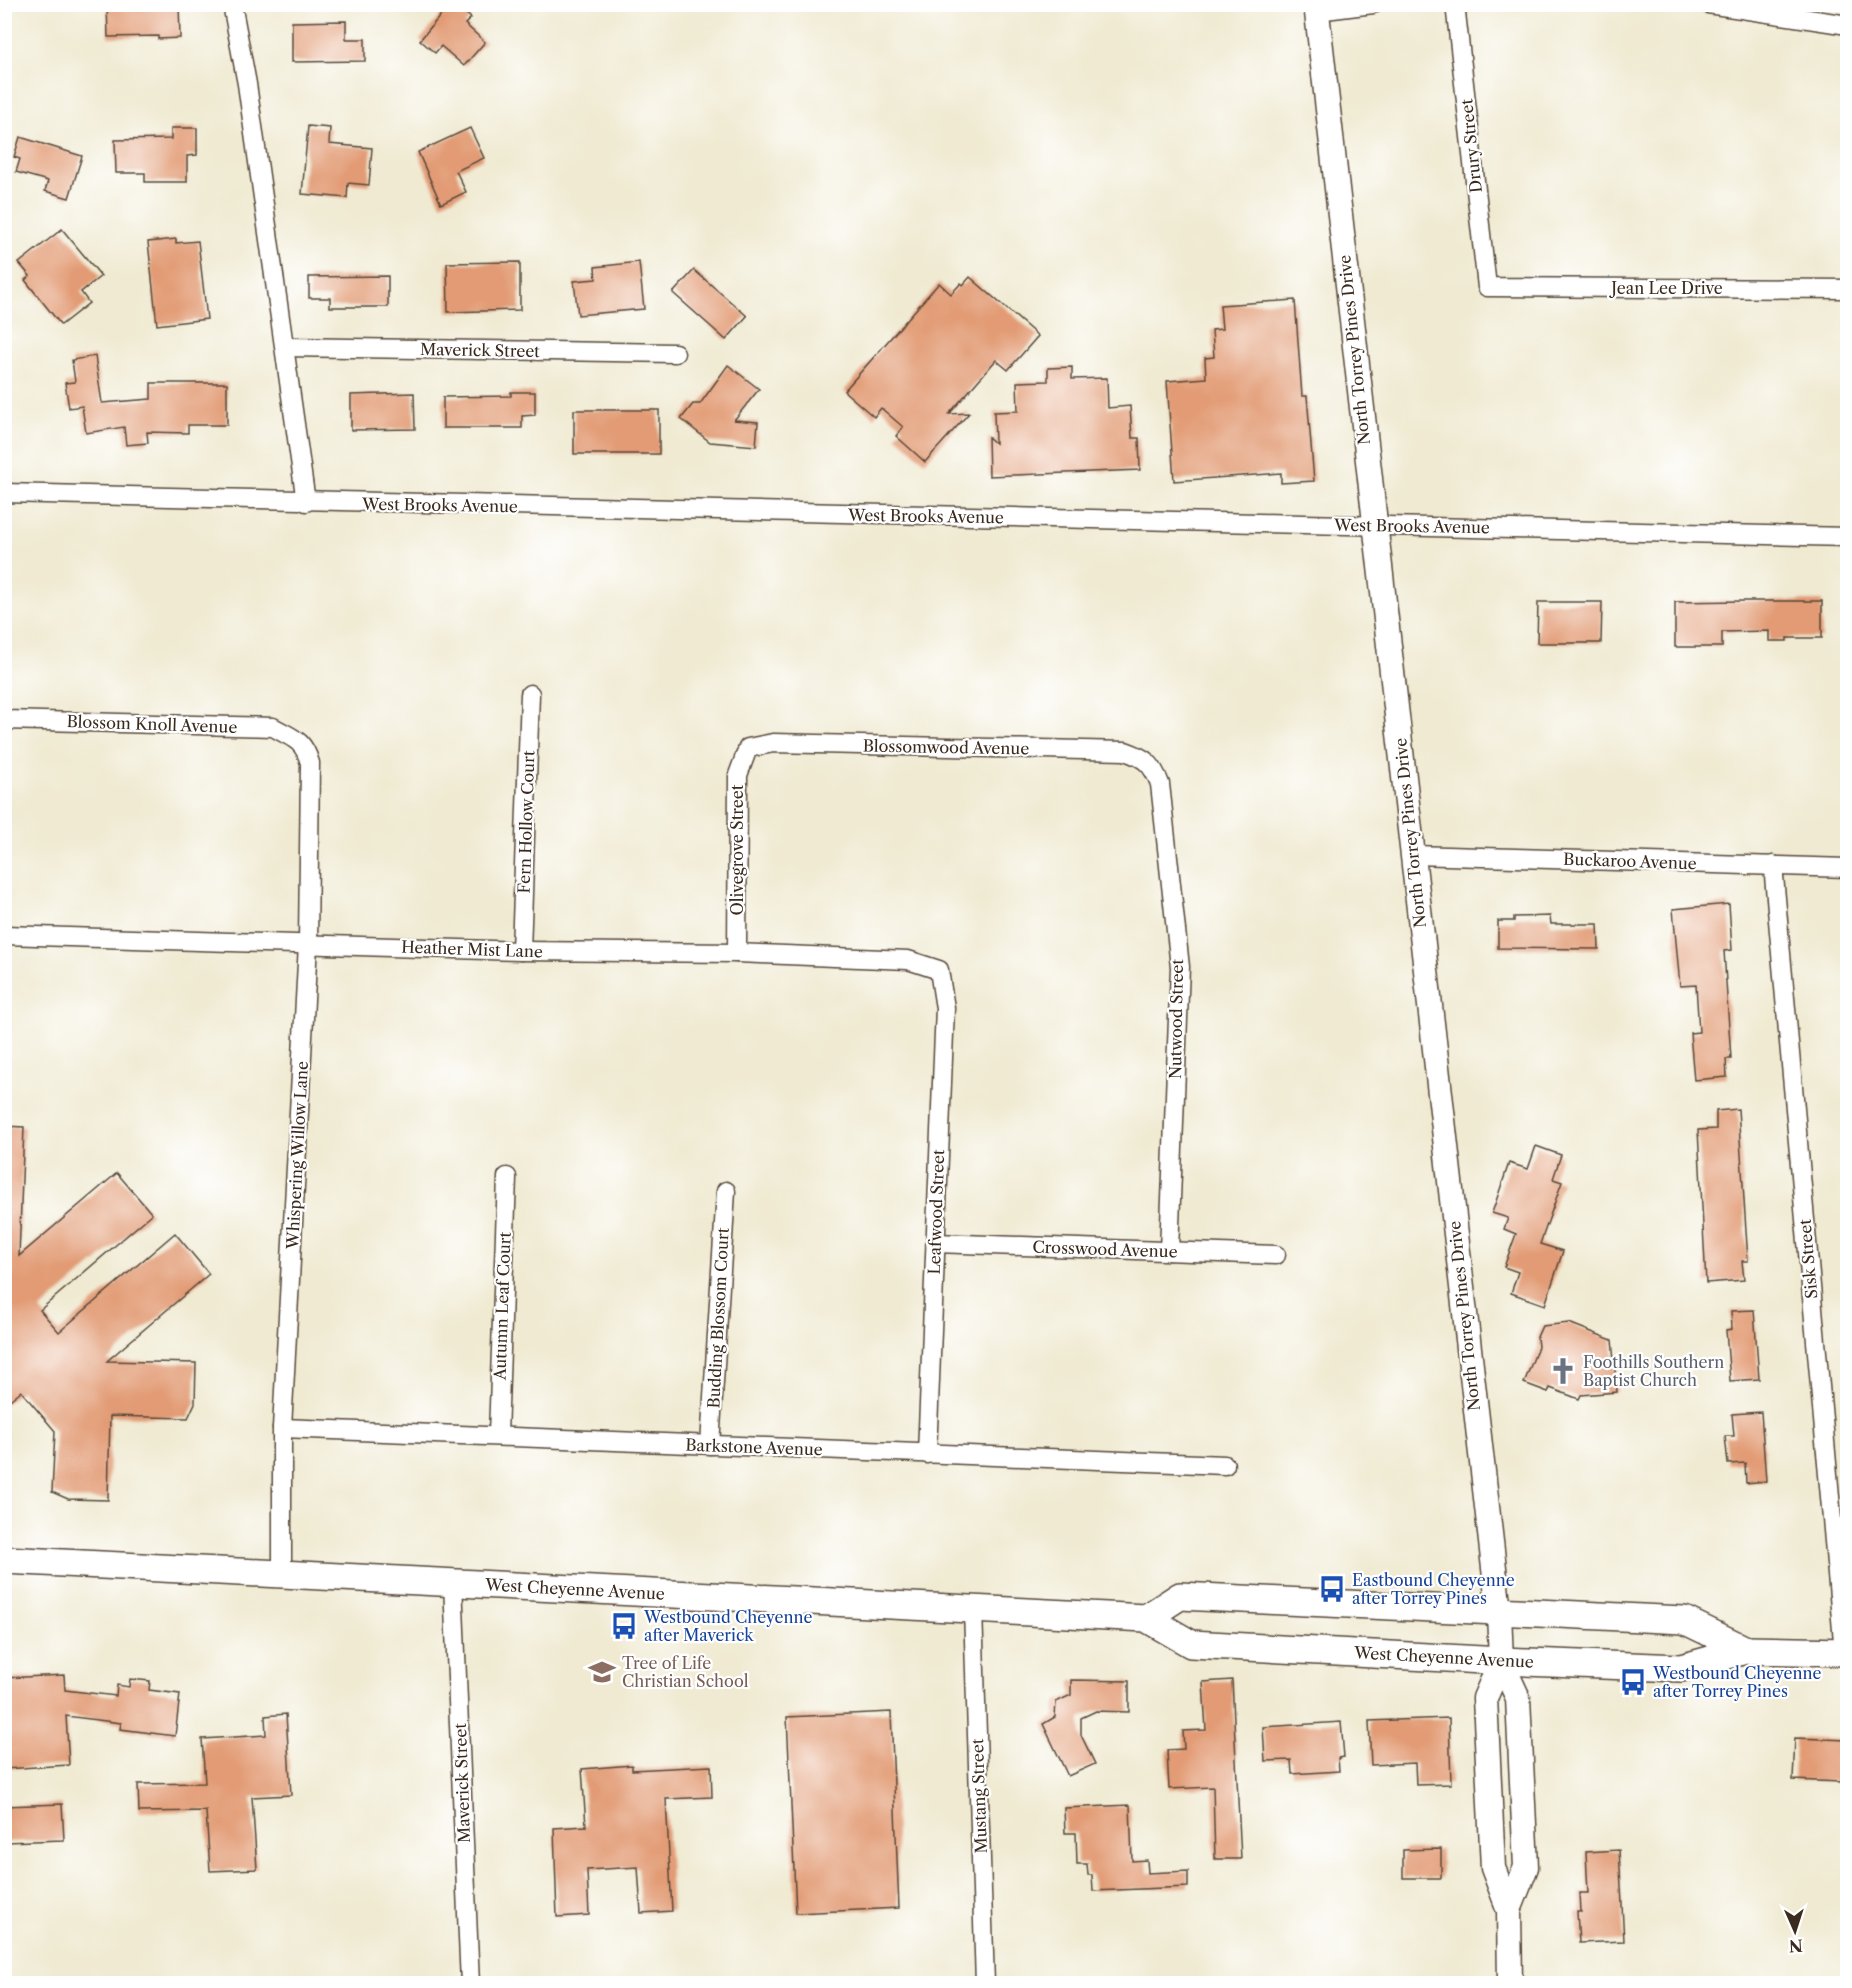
<svg xmlns="http://www.w3.org/2000/svg" width="1852" height="1988" font-family="'Libre Caslon Text',serif">
  <rect width="100%" height="100%" fill="#fff"/>
  <filter id="ink" filterUnits="userSpaceOnUse"><feTurbulence type="fractalNoise" baseFrequency=".0167" numOctaves="2"/><feDisplacementMap in="SourceGraphic" scale="12" xChannelSelector="R" yChannelSelector="G"/><feConvolveMatrix kernelMatrix="1 2 1 2 8 2 1 2 1" color-interpolation-filters="sRGB"/></filter>
  <filter id="wash" filterUnits="userSpaceOnUse"><feTurbulence type="fractalNoise" baseFrequency=".008" numOctaves="4" result="noise"/><feDisplacementMap in="SourceGraphic" scale="24" xChannelSelector="R" yChannelSelector="G"/><feGaussianBlur stdDeviation="1.35" result="paint"/><feColorMatrix in="noise" values="0 0 0 0 0 0 0 0 0 0 0 0 0 0 0 0 0 1.4 0 .05"/><feComposite in="paint" operator="in"/></filter>
  <g filter="url(#wash)">
    <rect width="100%" height="100%" fill="#f0ead2"/>
    <g id="blocks">
      <g fill="#e29b74">
        <path d="M 107,4 L 179,4 L 180,38 L 158,39 L 158,36 L 108,37 Z"/>
        <path d="M 450,4 L 455,4 L 471,18 L 465,24 L 485,42 L 464,66 L 441,46 L 435,53 L 420,40 Z"/>
        <path d="M 346,21 L 346,39 L 365,39 L 365,61 L 292,62 L 292,22 Z"/>
        <path d="M 308,126 L 330,128 L 329,144 L 372,148 L 369,185 L 348,183 L 347,198 L 302,194 Z"/>
        <path d="M 171,128 L 197,128 L 197,155 L 187,156 L 187,182 L 145,182 L 145,173 L 116,173 L 115,140 L 171,139 Z"/>
        <path d="M 470,128 L 484,158 L 456,171 L 466,192 L 441,204 L 418,152 Z"/>
        <path d="M 20,137 L 82,156 L 69,198 L 45,191 L 48,181 L 16,172 L 20,159 L 14,157 Z"/>
        <path d="M 62,229 L 101,276 L 81,292 L 89,303 L 61,325 L 25,280 L 30,276 L 19,263 Z"/>
        <path d="M 176,239 L 176,243 L 198,241 L 207,319 L 157,325 L 148,242 Z"/>
        <path d="M 520,262 L 520,310 L 448,312 L 447,263 Z"/>
        <path d="M 639,262 L 644,309 L 578,315 L 574,281 L 596,279 L 595,267 Z"/>
        <path d="M 694,270 L 747,316 L 726,340 L 673,293 Z"/>
        <path d="M 388,276 L 388,307 L 330,307 L 330,298 L 309,298 L 309,277 Z"/>
        <path d="M 970,277 L 1038,336 L 1008,370 L 996,360 L 949,414 L 969,413 L 925,462 L 896,436 L 903,427 L 881,408 L 874,417 L 844,391 L 939,283 L 951,294 L 961,283 L 963,285 Z"/>
        <path d="M 1295,300 L 1302,396 L 1307,396 L 1314,481 L 1281,483 L 1281,473 L 1174,481 L 1167,381 L 1206,378 L 1205,358 L 1214,357 L 1212,330 L 1222,329 L 1220,305 Z"/>
        <path d="M 95,356 L 102,403 L 151,399 L 151,383 L 227,383 L 227,425 L 188,425 L 188,433 L 147,432 L 148,443 L 126,445 L 124,427 L 86,433 L 82,406 L 69,408 L 65,383 L 75,382 L 72,360 Z"/>
        <path d="M 728,365 L 759,389 L 734,420 L 758,422 L 756,446 L 710,442 L 681,419 L 693,404 L 700,404 Z"/>
        <path d="M 1072,367 L 1072,379 L 1107,378 L 1108,408 L 1130,406 L 1132,438 L 1139,438 L 1140,470 L 989,476 L 988,437 L 995,443 L 994,412 L 1018,411 L 1017,382 L 1048,381 L 1048,368 Z"/>
        <path d="M 511,392 L 535,392 L 535,415 L 522,416 L 522,428 L 443,428 L 443,397 L 511,396 Z"/>
        <path d="M 414,393 L 415,429 L 351,430 L 351,395 Z"/>
        <rect x="574" y="410" width="85" height="44"/>
        <path d="M 1743,601 L 1822,601 L 1822,638 L 1787,638 L 1787,641 L 1769,641 L 1769,631 L 1722,632 L 1722,647 L 1675,647 L 1675,602 Z"/>
        <path d="M 1538,602 L 1602,602 L 1601,643 L 1537,643 Z"/>
        <path d="M 1729,904 L 1732,950 L 1724,951 L 1731,1059 L 1726,1059 L 1727,1077 L 1694,1080 L 1690,1033 L 1699,1032 L 1696,985 L 1680,986 L 1673,909 Z"/>
        <path d="M 1550,916 L 1551,924 L 1598,924 L 1599,949 L 1498,948 L 1498,921 L 1514,921 L 1514,917 Z"/>
        <path d="M 1738,1109 L 1748,1261 L 1742,1261 L 1744,1280 L 1706,1283 L 1698,1130 L 1716,1129 L 1716,1111 Z"/>
        <path d="M 4,1126 L 24,1127 L 19,1256 L 117,1173 L 152,1214 L 40,1310 L 59,1332 L 175,1233 L 209,1274 L 107,1361 L 196,1363 L 195,1403 L 188,1418 L 110,1416 L 108,1500 L 68,1499 L 52,1492 L 55,1431 L 21,1391 L 4,1405 Z"/>
        <path d="M 1536,1146 L 1561,1155 L 1553,1179 L 1562,1182 L 1540,1244 L 1563,1251 L 1545,1305 L 1511,1293 L 1518,1272 L 1504,1267 L 1516,1234 L 1504,1229 L 1508,1218 L 1492,1213 L 1509,1163 L 1528,1169 Z"/>
        <path d="M 1754,1310 L 1759,1379 L 1730,1381 L 1726,1330 L 1732,1329 L 1731,1311 Z"/>
        <path d="M 1569,1323 L 1612,1340 L 1617,1392 L 1581,1395 L 1579,1399 L 1550,1388 L 1548,1392 L 1524,1383 L 1538,1347 L 1537,1337 L 1542,1326 Z"/>
        <path d="M 1761,1412 L 1766,1481 L 1746,1483 L 1745,1463 L 1728,1464 L 1725,1436 L 1734,1436 L 1732,1414 Z"/>
        <path d="M 64,1675 L 65,1690 L 116,1696 L 117,1685 L 129,1687 L 130,1679 L 150,1681 L 149,1690 L 180,1694 L 175,1736 L 120,1729 L 121,1723 L 66,1716 L 69,1765 L 4,1769 L 4,1678 Z"/>
        <path d="M 1071,1680 L 1129,1681 L 1129,1712 L 1096,1711 L 1081,1718 L 1081,1735 L 1095,1764 L 1068,1776 L 1043,1724 L 1055,1717 L 1056,1702 L 1071,1695 Z"/>
        <path d="M 1232,1680 L 1241,1859 L 1215,1859 L 1213,1787 L 1169,1789 L 1167,1750 L 1184,1749 L 1183,1731 L 1206,1730 L 1203,1682 Z"/>
        <path d="M 891,1712 L 899,1908 L 796,1913 L 787,1717 Z"/>
        <path d="M 286,1714 L 291,1795 L 252,1797 L 257,1869 L 210,1871 L 206,1811 L 139,1812 L 138,1784 L 205,1783 L 202,1739 L 266,1735 L 265,1716 Z"/>
        <path d="M 1449,1718 L 1451,1784 L 1416,1785 L 1415,1763 L 1371,1765 L 1369,1721 Z"/>
        <path d="M 1341,1722 L 1344,1757 L 1338,1758 L 1339,1771 L 1292,1774 L 1291,1760 L 1265,1761 L 1263,1727 Z"/>
        <path d="M 1795,1738 L 1848,1740 L 1848,1772 L 1843,1772 L 1842,1782 L 1793,1780 Z"/>
        <path d="M 632,1765 L 632,1770 L 711,1766 L 712,1797 L 666,1799 L 672,1911 L 641,1913 L 638,1867 L 587,1870 L 589,1915 L 557,1917 L 554,1828 L 586,1826 L 582,1769 Z"/>
        <path d="M 62,1804 L 64,1840 L 4,1842 L 4,1806 Z"/>
        <path d="M 1130,1805 L 1132,1861 L 1147,1860 L 1148,1873 L 1188,1871 L 1188,1887 L 1093,1891 L 1092,1875 L 1088,1875 L 1087,1864 L 1077,1864 L 1076,1833 L 1065,1833 L 1064,1808 Z"/>
        <path d="M 1441,1849 L 1441,1878 L 1403,1878 L 1403,1850 Z"/>
        <path d="M 1619,1850 L 1624,1941 L 1579,1943 L 1577,1912 L 1581,1912 L 1580,1893 L 1588,1893 L 1586,1852 Z"/>
      </g>
    </g>
  </g>
  <g filter="url(#ink)">
    <use href="#blocks" fill-opacity="0" stroke="#564739" stroke-width="1.5"/>
    <g fill="none" stroke-linecap="round" stroke-linejoin="round">
      <defs>
        <g id="minor">
          <path d="M 232,4 L 247,84 L 306,502"/>
          <path d="M 1455,4 L 1487,287 L 1848,289"/>
          <path d="M 1708,4 L 1848,25"/>
          <path d="M 1317,11 L 1373,4"/>
          <path d="M 285,347 L 675,353"/>
          <path d="M 4,493 L 1848,537"/>
          <path d="M 4,720 L 273,727 C 294,739 303,739 310,763 L 308,944 L 282,1428 L 282,1574"/>
          <path d="M 1413,855 L 1848,868"/>
          <path d="M 1773,865 L 1844,1652"/>
          <path d="M 4,935 L 521,951 L 737,953 L 908,960 L 939,970 L 945,1008 L 927,1454"/>
          <path d="M 521,951 L 530,694"/>
          <path d="M 737,953 L 738,775 L 748,748 L 773,743 L 1125,751 C 1145,758 1152,763 1160,784 L 1180,967 L 1169,1251"/>
          <path d="M 935,1243 L 1276,1255"/>
          <path d="M 282,1428 C 597,1438 911,1454 1225,1465"/>
          <path d="M 498,1435 L 507,1177"/>
          <path d="M 710,1445 L 726,1191"/>
          <path d="M 453,1583 L 470,1984"/>
          <path d="M 973,1609 L 985,1984"/>
        </g>
        <g id="secondary">
          <path d="M 1316,4 L 1499,1612 L 1501,1661 L 1518,1698 L 1526,1867 L 1509,1910"/>
          <path d="M 1501,1661 L 1485,1698 L 1493,1868 L 1509,1910 L 1510,1984"/>
        </g>
        <g id="primary">
          <path d="M 4,1560 L 1146,1618 L 1191,1644 L 1501,1661 L 1681,1668 L 1746,1650 L 1848,1652"/>
          <path d="M 1146,1618 L 1180,1596 L 1684,1620 L 1746,1650"/>
        </g>
      </defs>
      <use href="#minor" stroke="#564739" stroke-width="21"/>
      <use href="#secondary" stroke="#564739" stroke-width="27"/>
      <use href="#primary" stroke="#564739" stroke-width="30"/>
      <use href="#minor" stroke="#fff" stroke-width="18"/>
      <use href="#secondary" stroke="#fff" stroke-width="24"/>
      <use href="#primary" stroke="#fff" stroke-width="27"/>
    </g>
  </g>
  <defs>
    <symbol id="church-bare" viewBox="-9 -9 18 18"><path d="M-1.2-6h2.4v3.5h3.3v2.4h-3.3V6h-2.4V-.1h-3.3v-2.4h3.3Z" fill="#6b7280" stroke="#fff" stroke-width="2.5" paint-order="stroke"/></symbol>
    <symbol id="bus-bare" viewBox="-9 -9 18 18"><path d="M-5-6H5V4H4V6H2V4H-2V6H-4V4H-5ZM-3.5-4V0h7V-4ZM-3.5 1.2v1.5H-2V1.2ZM2 1.2v1.5H3.5V1.2Z" fill="#1a4fb4" stroke="#fff" stroke-width="2.5" paint-order="stroke"/></symbol>
    <symbol id="school-bare" viewBox="-9 -9 18 18"><path d="M0-5L7-2L0 1L-7-2ZM-4 1L0 2.5L4 1V4Q0 6-4 4Z" fill="#8d6e63" stroke="#fff" stroke-width="2.5" paint-order="stroke"/></symbol>
  </defs>
  <g fill-rule="evenodd">
    <use href="#church-bare" x="1544" y="1352" width="38" height="38"/>
    <use href="#bus-bare" x="1313" y="1570" width="38" height="38"/>
    <use href="#bus-bare" x="605" y="1607" width="38" height="38"/>
    <use href="#school-bare" x="583" y="1653" width="38" height="38"/>
    <use href="#bus-bare" x="1614" y="1663" width="38" height="38"/>
  </g>
  <g text-anchor="middle" stroke-width="4.5" stroke-linejoin="round" paint-order="stroke">
    <g font-size="16" fill="#3b2a1e" stroke="#fff">
      <text transform="translate(1471 146) rotate(-96)" y="6">Drury Street</text>
      <text x="1667" y="294">Jean Lee Drive</text>
      <text transform="translate(480 350) rotate(1)" y="6">Maverick Street</text>
      <text transform="translate(1354 350) rotate(-96)" y="6">North Torrey Pines Drive</text>
      <text transform="translate(440 505) rotate(1)" y="6">West Brooks Avenue</text>
      <text transform="translate(926 516) rotate(1)" y="6">West Brooks Avenue</text>
      <text transform="translate(1412 526) rotate(1)" y="6">West Brooks Avenue</text>
      <text transform="translate(152 724) rotate(2)" y="6">Blossom Knoll Avenue</text>
      <text transform="translate(946 747) rotate(1)" y="6">Blossomwood Avenue</text>
      <text transform="translate(526 822) rotate(-88)" y="6">Fern Hollow Court</text>
      <text transform="translate(1410 833) rotate(-96)" y="6">North Torrey Pines Drive</text>
      <text transform="translate(737 850) rotate(-90)" y="6">Olivegrove Street</text>
      <text transform="translate(1630 861) rotate(2)" y="6">Buckaroo Avenue</text>
      <text transform="translate(472 949) rotate(2)" y="6">Heather Mist Lane</text>
      <text transform="translate(1176 1019) rotate(-89)" y="6">Nutwood Street</text>
      <text transform="translate(297 1155) rotate(-87)" y="6">Whispering Willow Lane</text>
      <text transform="translate(936 1212) rotate(-88)" y="6">Leafwood Street</text>
      <text transform="translate(1105 1249) rotate(2)" y="6">Crosswood Avenue</text>
      <text transform="translate(1808 1259) rotate(-95)" y="6">Sisk Street</text>
      <text transform="translate(502 1306) rotate(-88)" y="6">Autumn Leaf Court</text>
      <text transform="translate(1464 1316) rotate(-96)" y="6">North Torrey Pines Drive</text>
      <text transform="translate(718 1318) rotate(-87)" y="6">Budding Blossom Court</text>
      <text transform="translate(754 1447) rotate(2)" y="6">Barkstone Avenue</text>
      <text transform="translate(575 1589) rotate(3)" y="6">West Cheyenne Avenue</text>
      <text transform="translate(1444 1657) rotate(3)" y="6">West Cheyenne Avenue</text>
      <text transform="translate(462 1783) rotate(-92)" y="6">Maverick Street</text>
      <text transform="translate(979 1796) rotate(-92)" y="6">Mustang Street</text>
    </g>
    <g font-size="16" fill="#5b616d" stroke="#fff" text-anchor="start">
      <text x="1583" y="1368">Foothills Southern<tspan x="1583" dy="18">Baptist Church</tspan></text>
    </g>
    <g font-size="16" fill="#164399" stroke="#fff" text-anchor="start">
      <text x="1352" y="1586">Eastbound Cheyenne<tspan x="1352" dy="18">after Torrey Pines</tspan></text>
      <text x="644" y="1623">Westbound Cheyenne<tspan x="644" dy="18">after Maverick</tspan></text>
      <text x="1653" y="1679">Westbound Cheyenne<tspan x="1653" dy="18">after Torrey Pines</tspan></text>
    </g>
    <g font-size="16" fill="#785e54" stroke="#fff" text-anchor="start">
      <text x="622" y="1669">Tree of Life<tspan x="622" dy="18">Christian School</tspan></text>
    </g>
  </g>
  <rect width="1852" height="1988" fill="none" stroke="#fff" stroke-width="24"/>
  <g transform="translate(1795 1931) rotate(177)" stroke="#ffffff" stroke-width="4.5" paint-order="stroke">
  <path d="M0-4.5L10 22L0 15L-10 22Z" fill="#3b2a1e"/>
  <text y="-9" font-size="16" font-weight="bold" text-anchor="middle" fill="#3b2a1e">N</text>
  </g>
</svg>
